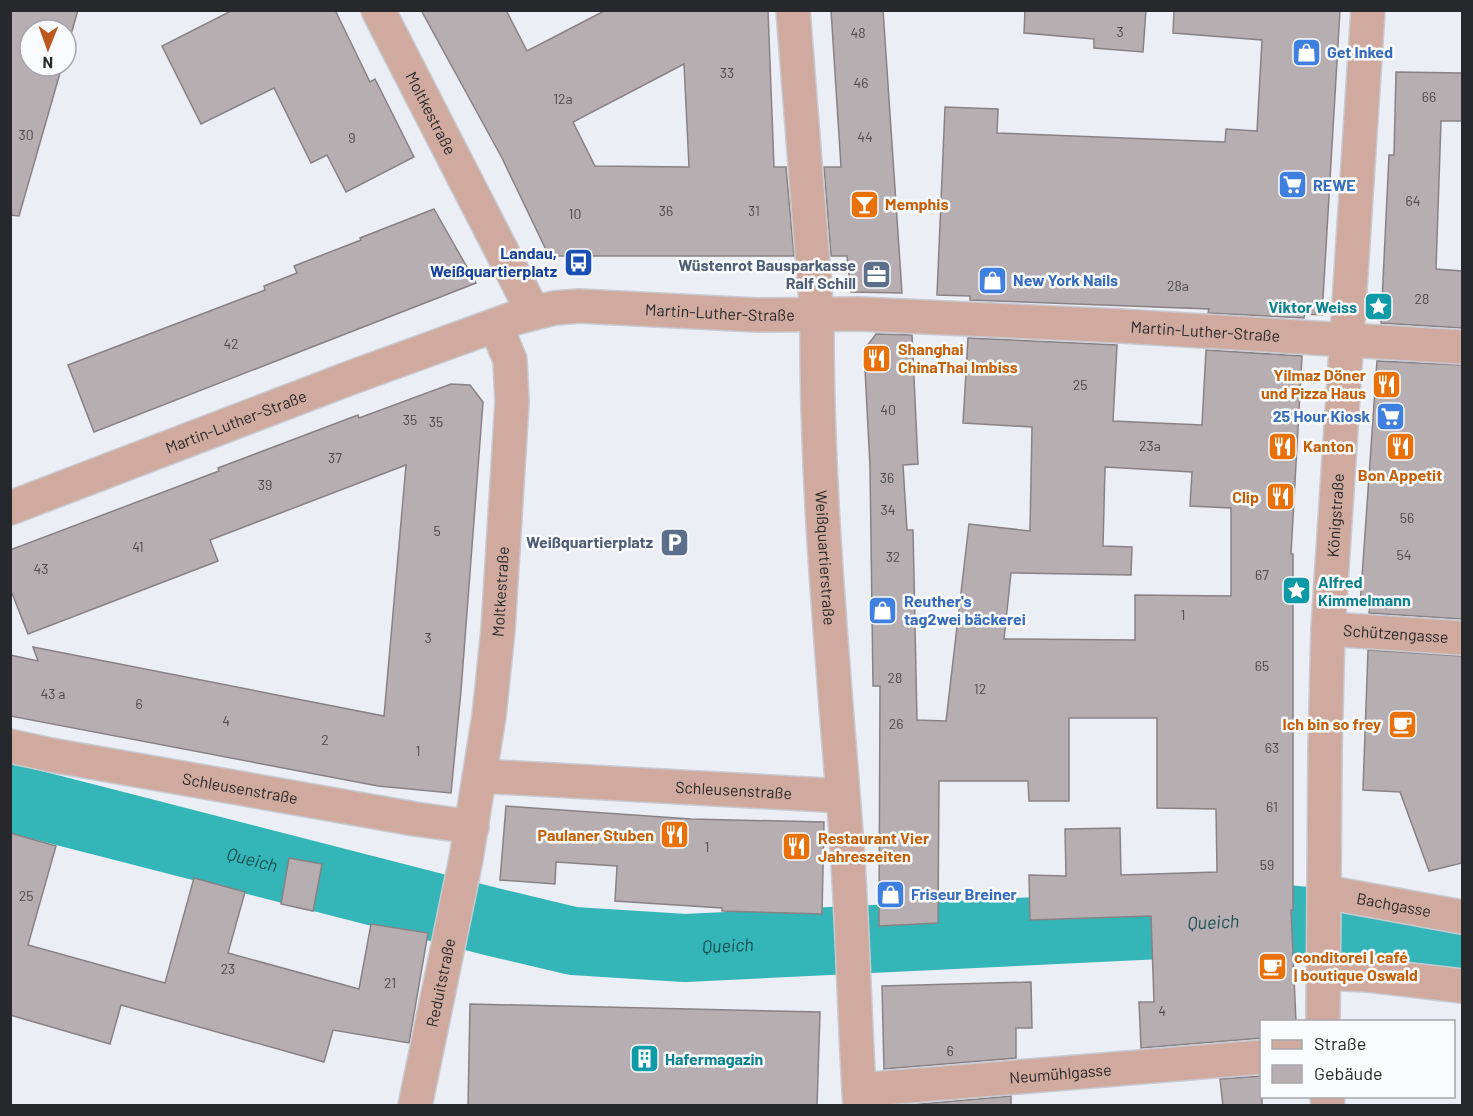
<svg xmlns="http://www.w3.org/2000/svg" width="1473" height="1116" font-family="Barlow,sans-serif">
  <rect width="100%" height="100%" fill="#ebeef5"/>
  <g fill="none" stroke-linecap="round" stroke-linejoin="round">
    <path stroke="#34b5b7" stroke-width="68" id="s1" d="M 10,798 L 493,922 L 573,941 L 685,948 L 1288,919 L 1399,930 L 1462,943"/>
  </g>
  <g fill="#b6aeb1" stroke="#898285" stroke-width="1.5" fill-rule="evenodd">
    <path d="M 10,10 L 78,10 L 66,52 L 66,30 L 30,30 L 30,66 L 62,66 L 19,216 L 10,215 Z"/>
    <path d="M 233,10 L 335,10 L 370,82 L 375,79 L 414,157 L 346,192 L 327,155 L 311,163 L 274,88 L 201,124 L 162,46 Z"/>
    <path d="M 421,10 L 506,10 L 527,51 L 606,10 L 768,10 L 774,167 L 786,167 L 794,256 L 549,256 L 502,158 ZM 684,64 L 689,167 L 595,166 L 573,122 Z"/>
    <path d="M 831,10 L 883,10 L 902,293 L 851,292 L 847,256 L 831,256 L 824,167 L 841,167 Z"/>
    <path d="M 1025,10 L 1146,10 L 1143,52 L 1094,48 L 1094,39 L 1024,33 Z"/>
    <path d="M 1174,10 L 1340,10 L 1322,315 L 1305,314 L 1304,318 L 1208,313 L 1209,309 L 970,300 L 970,296 L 937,295 L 945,107 L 998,109 L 997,133 L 1225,142 L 1226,129 L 1257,131 L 1262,40 L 1173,33 Z"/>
    <path d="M 1396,72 L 1462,73 L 1462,121 L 1441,121 L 1436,269 L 1462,271 L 1462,328 L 1381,323 L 1389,155 L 1394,155 Z"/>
    <path d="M 434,209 L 476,283 L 94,432 L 68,365 L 265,290 L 264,286 L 297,273 L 294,266 L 361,240 L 360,238 Z"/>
    <path d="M 876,334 L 912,335 L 918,464 L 903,465 L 907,530 L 913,530 L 917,720 L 946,721 L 969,524 L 1030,531 L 1032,427 L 963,423 L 968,338 L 1117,345 L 1113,421 L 1202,425 L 1206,350 L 1302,356 L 1291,554 L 1293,554 L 1293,910 L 1291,910 L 1296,1022 L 1262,1022 L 1262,1038 L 1141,1048 L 1139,1002 L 1154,1002 L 1151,916 L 1030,920 L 1029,875 L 1066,876 L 1065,829 L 1120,828 L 1121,875 L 1217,872 L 1216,809 L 1157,808 L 1157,718 L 1069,718 L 1069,801 L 1029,801 L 1028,781 L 939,781 L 938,923 L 879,926 L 880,686 L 873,686 L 870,466 L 864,350 ZM 1105,467 L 1192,472 L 1190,506 L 1231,508 L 1231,596 L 1135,595 L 1135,640 L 1004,639 L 1011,573 L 1131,575 L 1132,547 L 1103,546 Z"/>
    <path d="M 1377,361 L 1462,365 L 1462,619 L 1369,613 L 1370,607 L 1360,606 Z"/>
    <path d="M 451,384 L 470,385 L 483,402 L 461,691 L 451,793 L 378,786 L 10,716 L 10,655 L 38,661 L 33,647 L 384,716 L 406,465 L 210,540 L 218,561 L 28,634 L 10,588 L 10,550 L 219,471 L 218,468 L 358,415 L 359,418 Z"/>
    <path d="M 1368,650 L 1462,656 L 1462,863 L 1429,871 L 1400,792 L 1363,790 Z"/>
    <path d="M 506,806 L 691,819 L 824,822 L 822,914 L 722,911 L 722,908 L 615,901 L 617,866 L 556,862 L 555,884 L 500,880 Z"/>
    <path d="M 10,833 L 56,846 L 28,945 L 165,983 L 194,878 L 245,892 L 228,953 L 359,989 L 371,924 L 428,933 L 409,1043 L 333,1030 L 324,1062 L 121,1005 L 110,1044 L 10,1015 Z"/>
    <path d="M 289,858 L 322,864 L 313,911 L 281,904 Z"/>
    <path d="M 1031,982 L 1032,1028 L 1016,1028 L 1016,1058 L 884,1069 L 882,986 Z"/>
    <path d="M 470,1004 L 820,1012 L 817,1106 L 468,1106 Z"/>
    <path d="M 1262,1076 L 1262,1106 L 1223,1106 L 1220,1079 Z"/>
    <path d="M 1011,1096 L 1011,1106 L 899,1106 Z"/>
  </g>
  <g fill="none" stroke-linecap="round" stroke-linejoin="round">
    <defs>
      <g id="street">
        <path id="s2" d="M 378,10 L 533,312"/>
        <path id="s3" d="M 793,10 L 817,316 C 816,489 833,661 846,833 C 853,924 854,1015 860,1106"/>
        <path id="s4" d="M 10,508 L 350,378 L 515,318 L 554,308 L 579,306 L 757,315 L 859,314 L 1121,326 L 1462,347"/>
        <path id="s5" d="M 1328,629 L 1462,638"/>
        <path id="s6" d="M 10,746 L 51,755 L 415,819 L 472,827"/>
        <path id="s7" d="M 480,776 L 843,796"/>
        <path id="s8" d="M 1325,892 L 1462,917"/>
        <path d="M 1324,973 L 1368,975 L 1462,986"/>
        <path id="s9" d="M 1323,1022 L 1325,750 L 1328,629 L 1368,10"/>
        <path id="s10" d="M 859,1090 L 1262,1057"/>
        <path d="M 1327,1096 L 1328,1106"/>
        <path id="s11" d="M 415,1106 L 466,859 L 489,716 L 498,630 L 512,402 L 510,360 L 496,326"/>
      </g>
    </defs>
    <use href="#street" stroke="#c8cad1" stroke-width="36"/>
    <use href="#street" stroke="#d0aa9e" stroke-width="33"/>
  </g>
  <defs>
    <symbol id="shop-square" viewBox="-11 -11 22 22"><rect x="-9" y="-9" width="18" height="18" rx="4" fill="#3f7fe0" stroke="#fafbfe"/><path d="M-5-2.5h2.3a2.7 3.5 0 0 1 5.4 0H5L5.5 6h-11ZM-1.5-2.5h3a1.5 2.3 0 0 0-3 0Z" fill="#fff"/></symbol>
    <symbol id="supermarket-square" viewBox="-11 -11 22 22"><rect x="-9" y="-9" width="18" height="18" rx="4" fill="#3f7fe0" stroke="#fafbfe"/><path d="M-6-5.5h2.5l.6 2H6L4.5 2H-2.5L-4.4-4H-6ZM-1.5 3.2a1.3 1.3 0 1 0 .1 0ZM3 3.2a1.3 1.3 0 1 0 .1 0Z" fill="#fff"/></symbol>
    <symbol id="bar-square" viewBox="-11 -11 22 22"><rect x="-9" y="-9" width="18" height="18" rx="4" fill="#e8710a" stroke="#fafbfe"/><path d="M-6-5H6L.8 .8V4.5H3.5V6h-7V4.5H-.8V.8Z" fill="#fff"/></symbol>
    <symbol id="bus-square" viewBox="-11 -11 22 22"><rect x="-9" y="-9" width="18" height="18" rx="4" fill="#1a4fb4" stroke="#fafbfe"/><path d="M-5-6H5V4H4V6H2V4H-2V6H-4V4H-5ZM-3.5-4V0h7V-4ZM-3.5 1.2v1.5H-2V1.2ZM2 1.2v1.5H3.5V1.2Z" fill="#fff"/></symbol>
    <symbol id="office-square" viewBox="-11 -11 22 22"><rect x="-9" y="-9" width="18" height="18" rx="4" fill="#5c6f8a" stroke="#fafbfe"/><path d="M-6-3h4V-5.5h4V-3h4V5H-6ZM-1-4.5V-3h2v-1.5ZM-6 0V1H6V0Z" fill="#fff"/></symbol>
    <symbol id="sight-square" viewBox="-11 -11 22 22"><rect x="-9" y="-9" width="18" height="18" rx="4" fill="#0f9aa8" stroke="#fafbfe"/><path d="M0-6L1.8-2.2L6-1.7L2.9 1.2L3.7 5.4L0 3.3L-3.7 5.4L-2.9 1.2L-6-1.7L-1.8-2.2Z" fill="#fff"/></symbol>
    <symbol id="restaurant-square" viewBox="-11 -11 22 22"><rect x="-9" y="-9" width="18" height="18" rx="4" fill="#e8710a" stroke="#fafbfe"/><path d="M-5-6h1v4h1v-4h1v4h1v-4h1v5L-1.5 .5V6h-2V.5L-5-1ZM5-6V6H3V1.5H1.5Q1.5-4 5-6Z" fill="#fff"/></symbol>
    <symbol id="parking-square" viewBox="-11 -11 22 22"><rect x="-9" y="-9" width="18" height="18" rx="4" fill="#5c6f8a" stroke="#fafbfe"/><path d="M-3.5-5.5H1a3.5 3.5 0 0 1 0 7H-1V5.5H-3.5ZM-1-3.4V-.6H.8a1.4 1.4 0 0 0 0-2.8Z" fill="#fff"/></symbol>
    <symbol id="cafe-square" viewBox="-11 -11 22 22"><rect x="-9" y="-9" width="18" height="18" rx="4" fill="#e8710a" stroke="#fafbfe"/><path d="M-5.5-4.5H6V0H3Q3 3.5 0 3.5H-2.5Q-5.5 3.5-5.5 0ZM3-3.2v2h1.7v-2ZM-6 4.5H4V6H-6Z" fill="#fff"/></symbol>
    <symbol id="building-square" viewBox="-11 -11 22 22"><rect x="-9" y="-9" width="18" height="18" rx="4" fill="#0f9aa8" stroke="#fafbfe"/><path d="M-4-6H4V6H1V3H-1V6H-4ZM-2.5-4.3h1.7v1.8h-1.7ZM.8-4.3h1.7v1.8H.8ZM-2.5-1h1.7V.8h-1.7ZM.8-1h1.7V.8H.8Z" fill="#fff"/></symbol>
  </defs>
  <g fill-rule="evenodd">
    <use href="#shop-square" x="1290" y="36" width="33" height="33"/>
    <use href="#supermarket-square" x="1276" y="168" width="33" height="33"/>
    <use href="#bar-square" x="848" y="188" width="33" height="33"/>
    <use href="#bus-square" x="562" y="246" width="33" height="33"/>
    <use href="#office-square" x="860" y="258" width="33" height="33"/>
    <use href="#shop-square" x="976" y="264" width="33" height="33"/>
    <use href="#sight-square" x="1362" y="290" width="33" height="33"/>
    <use href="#restaurant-square" x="860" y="342" width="33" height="33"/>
    <use href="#restaurant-square" x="1370" y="368" width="33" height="33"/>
    <use href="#supermarket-square" x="1374" y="400" width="33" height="33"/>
    <use href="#restaurant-square" x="1266" y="430" width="33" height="33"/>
    <use href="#restaurant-square" x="1384" y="430" width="33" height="33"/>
    <use href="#restaurant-square" x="1264" y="480" width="33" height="33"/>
    <use href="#parking-square" x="658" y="526" width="33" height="33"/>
    <use href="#sight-square" x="1280" y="574" width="33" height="33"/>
    <use href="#shop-square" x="866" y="594" width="33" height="33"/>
    <use href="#cafe-square" x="1386" y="708" width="33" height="33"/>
    <use href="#restaurant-square" x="658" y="818" width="33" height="33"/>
    <use href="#restaurant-square" x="780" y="830" width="33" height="33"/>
    <use href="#shop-square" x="874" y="878" width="33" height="33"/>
    <use href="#cafe-square" x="1256" y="950" width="33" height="33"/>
    <use href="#building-square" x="628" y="1042" width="33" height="33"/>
  </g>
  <g text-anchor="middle" stroke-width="5" stroke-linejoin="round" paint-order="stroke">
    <g font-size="14" fill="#4b4a4c">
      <text x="1120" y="37">3</text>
      <text x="858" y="38">48</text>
      <text x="727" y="78">33</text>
      <text x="861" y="88">46</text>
      <text x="1429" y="102">66</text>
      <text x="563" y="104">12a</text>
      <text x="26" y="140">30</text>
      <text x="865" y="142">44</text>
      <text x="352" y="143">9</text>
      <text x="1413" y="206">64</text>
      <text x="666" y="216">36</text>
      <text x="754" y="216">31</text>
      <text x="575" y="219">10</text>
      <text x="1178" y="291">28a</text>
      <text x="1422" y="304">28</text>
      <text x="231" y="349">42</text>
      <text x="1080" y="390">25</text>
      <text x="888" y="415">40</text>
      <text x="410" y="425">35</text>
      <text x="436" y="427">35</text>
      <text x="1150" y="451">23a</text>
      <text x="335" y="463">37</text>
      <text x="887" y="483">36</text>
      <text x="265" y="490">39</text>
      <text x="888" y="515">34</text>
      <text x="1407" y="523">56</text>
      <text x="437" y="536">5</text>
      <text x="138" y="552">41</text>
      <text x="1404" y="560">54</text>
      <text x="893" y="562">32</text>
      <text x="41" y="574">43</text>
      <text x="1262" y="580">67</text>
      <text x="1183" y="620">1</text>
      <text x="428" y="643">3</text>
      <text x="1262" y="671">65</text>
      <text x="895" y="683">28</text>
      <text x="980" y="694">12</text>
      <text x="53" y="699">43 a</text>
      <text x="139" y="709">6</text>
      <text x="226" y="726">4</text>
      <text x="896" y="729">26</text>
      <text x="325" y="745">2</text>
      <text x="1272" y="753">63</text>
      <text x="418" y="756">1</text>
      <text x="1272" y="812">61</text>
      <text x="707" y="852">1</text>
      <text x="1267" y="870">59</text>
      <text x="26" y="901">25</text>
      <text x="228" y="974">23</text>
      <text x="390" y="988">21</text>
      <text x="1162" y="1016">4</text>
      <text x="950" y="1056">6</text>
    </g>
    <g font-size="16" font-weight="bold" fill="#366cbe" stroke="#fafbfe" text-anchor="start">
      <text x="1327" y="58">Get Inked</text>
      <text x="1313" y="191">REWE</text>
      <text x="1013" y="286">New York Nails</text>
      <text x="1370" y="422" text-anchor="end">25 Hour Kiosk</text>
      <text x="904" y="607">Reuther's<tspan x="904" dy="18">tag2wei bäckerei</tspan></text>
      <text x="911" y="900">Friseur Breiner</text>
    </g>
    <g font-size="16" fill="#27282b" stroke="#fafbfe">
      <text dy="6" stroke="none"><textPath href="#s2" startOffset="116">Moltkestraße</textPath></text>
      <text dy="6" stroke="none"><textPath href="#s4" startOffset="746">Martin-Luther-Straße</textPath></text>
      <text dy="6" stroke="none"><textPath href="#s4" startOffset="1232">Martin-Luther-Straße</textPath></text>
      <text dy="6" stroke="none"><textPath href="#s4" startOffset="242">Martin-Luther-Straße</textPath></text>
      <text dy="6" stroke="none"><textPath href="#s9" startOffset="507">Königstraße</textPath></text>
      <text dy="6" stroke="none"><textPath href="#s3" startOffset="549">Weißquartierstraße</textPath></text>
      <text dy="6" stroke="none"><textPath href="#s11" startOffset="522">Moltkestraße</textPath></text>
      <text dy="6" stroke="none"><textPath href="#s5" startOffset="68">Schützengasse</textPath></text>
      <text dy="6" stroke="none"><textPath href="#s6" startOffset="234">Schleusenstraße</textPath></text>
      <text dy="6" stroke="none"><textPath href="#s7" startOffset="254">Schleusenstraße</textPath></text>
      <text dy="6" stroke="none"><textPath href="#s8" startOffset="70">Bachgasse</textPath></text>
      <text dy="6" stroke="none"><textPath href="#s11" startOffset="126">Reduitstraße</textPath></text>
      <text dy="6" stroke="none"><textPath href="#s10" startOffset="202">Neumühlgasse</textPath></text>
    </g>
    <g font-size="16" font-weight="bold" fill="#c56008" stroke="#fafbfe" text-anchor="start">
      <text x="885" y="210">Memphis</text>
      <text x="898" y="355">Shanghai<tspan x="898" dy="18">ChinaThai Imbiss</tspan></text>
      <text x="1366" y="381" text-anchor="end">Yilmaz Döner<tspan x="1366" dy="18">und Pizza Haus</tspan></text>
      <text x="1303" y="452">Kanton</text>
      <text x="1400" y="481" text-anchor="middle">Bon Appetit</text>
      <text x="1259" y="503" text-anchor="end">Clip</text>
      <text x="1381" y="730" text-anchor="end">Ich bin so frey</text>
      <text x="654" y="841" text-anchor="end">Paulaner Stuben</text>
      <text x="818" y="844">Restaurant Vier<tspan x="818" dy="18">Jahreszeiten</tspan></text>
      <text x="1294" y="963">conditorei | café<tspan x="1294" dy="18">| boutique Oswald</tspan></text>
    </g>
    <g font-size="16" font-weight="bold" fill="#164399" stroke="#fafbfe" text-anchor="end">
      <text x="557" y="259">Landau,<tspan x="557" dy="18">Weißquartierplatz</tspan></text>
    </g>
    <g font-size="16" font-weight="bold" fill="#4e5e75" stroke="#fafbfe" text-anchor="end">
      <text x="856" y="271">Wüstenrot Bausparkasse<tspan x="856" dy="18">Ralf Schill</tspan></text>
      <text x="653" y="548">Weißquartierplatz</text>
    </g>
    <g font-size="16" font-weight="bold" fill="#0d838f" stroke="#fafbfe" text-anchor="start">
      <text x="1357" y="313" text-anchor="end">Viktor Weiss</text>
      <text x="1318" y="588">Alfred<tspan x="1318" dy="18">Kimmelmann</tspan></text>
      <text x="665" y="1065">Hafermagazin</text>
    </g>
    <g font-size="18" font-style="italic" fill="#1a4f50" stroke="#fafbfe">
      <text dy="6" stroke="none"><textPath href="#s1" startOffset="250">Queich</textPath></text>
      <text dy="6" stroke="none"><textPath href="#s1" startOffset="1222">Queich</textPath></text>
      <text dy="6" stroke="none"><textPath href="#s1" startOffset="736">Queich</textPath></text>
    </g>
  </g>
  <rect width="1473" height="1116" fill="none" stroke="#27282b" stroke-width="24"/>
  <rect x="1260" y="1020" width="195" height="78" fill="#fafbfe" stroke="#a6a7aa" stroke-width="1.5"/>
  <rect x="1272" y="1040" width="30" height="9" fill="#d0aa9e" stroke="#a6a7aa" stroke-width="1.5"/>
  <text x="1314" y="1050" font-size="18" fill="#27282b">Straße</text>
  <rect x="1272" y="1065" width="30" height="18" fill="#b6aeb1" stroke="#a6a7aa" stroke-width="1.5"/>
  <text x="1314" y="1080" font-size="18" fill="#27282b">Gebäude</text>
  <g transform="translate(48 48) rotate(181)"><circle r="28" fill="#fafbfe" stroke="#a6a7aa" stroke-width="1.5"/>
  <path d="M0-4.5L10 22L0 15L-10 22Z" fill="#ba581d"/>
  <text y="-9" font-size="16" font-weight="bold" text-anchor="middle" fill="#27282b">N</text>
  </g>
</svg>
